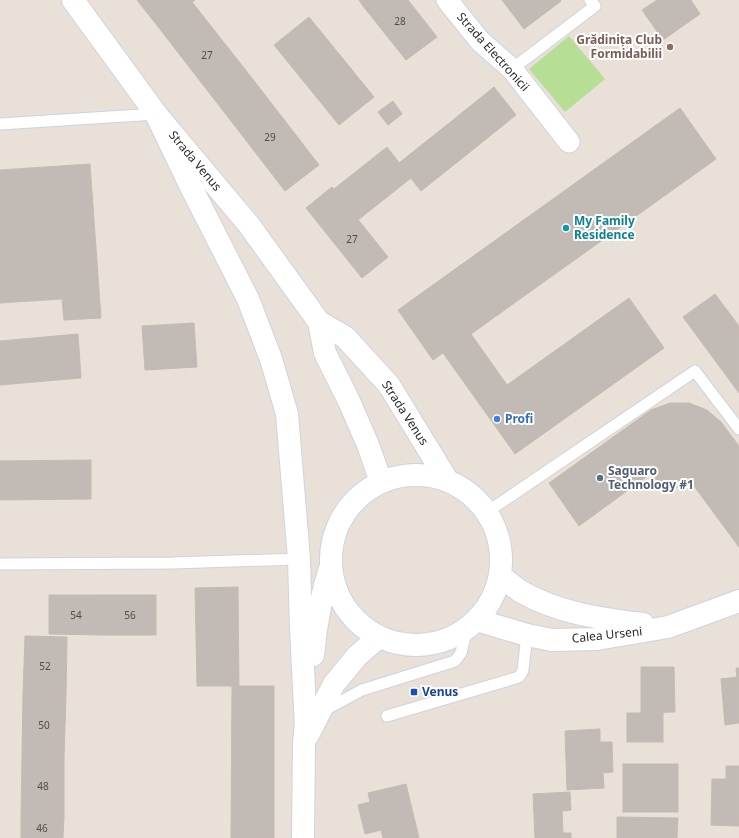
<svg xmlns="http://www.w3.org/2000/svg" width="739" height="838" font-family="'Noto Sans',sans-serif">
  <rect width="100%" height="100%" fill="#e9e0d8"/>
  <path fill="#b6df95" d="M 569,36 L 605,79 L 565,112 L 529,69 Z"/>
  <g fill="#c1bab5" stroke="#c4bcb2">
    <path d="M 137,0 L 195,0 L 159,28 Z"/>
    <path d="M 359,0 L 371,0 L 363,6 Z"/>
    <path d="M 371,0 L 408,0 L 437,37 L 406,60 L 363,6 Z"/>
    <path d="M 502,0 L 560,0 L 561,1 L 524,29 Z"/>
    <path d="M 657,0 L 691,0 L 700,14 L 663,40 L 642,10 Z"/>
    <path d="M 192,2 L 255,82 L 221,108 L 159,28 Z"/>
    <path d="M 309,17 L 374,97 L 339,125 L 274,45 Z"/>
    <path d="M 255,82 L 319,165 L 285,191 L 221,108 Z"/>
    <path d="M 494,87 L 516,115 L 470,152 L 448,124 Z"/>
    <path d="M 393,101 L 402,114 L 388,125 L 378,112 Z"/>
    <path d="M 680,108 L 716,159 L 471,334 L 507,385 L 629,298 L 664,348 L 515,454 L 443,353 L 433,360 L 398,310 Z"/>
    <path d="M 448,124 L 470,152 L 421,191 L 399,163 Z"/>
    <path d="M 387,147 L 411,178 L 358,220 L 334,189 Z"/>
    <path d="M 90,164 L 101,318 L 64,320 L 62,299 L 0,303 L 0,170 Z"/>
    <path d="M 332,187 L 388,257 L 362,278 L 306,208 Z"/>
    <path d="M 715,294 L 739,326 L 739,393 L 683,317 Z"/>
    <path d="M 194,323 L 197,367 L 145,370 L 142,326 Z"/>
    <path d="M 78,334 L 81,378 L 0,385 L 0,341 Z"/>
    <path d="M 670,403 L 689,403 L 707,410 L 721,422 L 739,446 L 739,547 L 691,482 L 683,487 L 671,488 L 660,485 L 650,474 L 579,526 L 549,483 L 651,410 Z"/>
    <path d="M 91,460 L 91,499 L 0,500 L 0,461 Z"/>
    <path d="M 238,587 L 239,686 L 197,686 L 195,588 Z"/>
    <path d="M 49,595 L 103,595 L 103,635 L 49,634 Z"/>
    <rect x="103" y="595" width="53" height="40"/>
    <path d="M 25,636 L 67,637 L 66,695 L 23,695 Z"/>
    <path d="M 641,667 L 674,667 L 675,712 L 641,713 Z"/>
    <path d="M 736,668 L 739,668 L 739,723 L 725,725 L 721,679 L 737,677 Z"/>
    <path d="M 232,686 L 274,686 L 274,838 L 231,838 Z"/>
    <path d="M 23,695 L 66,695 L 64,756 L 22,755 Z"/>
    <rect x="627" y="713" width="36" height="29"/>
    <path d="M 600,729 L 600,742 L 612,742 L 613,772 L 603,773 L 604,788 L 567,790 L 565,731 Z"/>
    <path d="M 22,755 L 64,756 L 64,817 L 21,817 Z"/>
    <rect x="623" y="764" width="55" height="48"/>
    <path d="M 726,766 L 739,766 L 739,826 L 711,825 L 712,779 L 726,779 Z"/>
    <path d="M 406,784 L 419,838 L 383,838 L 381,830 L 365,834 L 358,805 L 370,802 L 368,793 Z"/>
    <path d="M 570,792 L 571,810 L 562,811 L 563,833 L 571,833 L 571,838 L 535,838 L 533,794 Z"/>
    <path d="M 21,817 L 64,817 L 63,838 L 21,838 Z"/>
    <path d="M 617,817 L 678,818 L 677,838 L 617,838 Z"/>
  </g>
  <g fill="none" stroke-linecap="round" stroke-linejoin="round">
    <defs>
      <g id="lane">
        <path d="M 512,69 L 595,6 L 590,0"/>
        <path d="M 0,124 L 156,114"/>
        <path d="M 487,512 L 695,371 L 739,429"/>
        <path d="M 0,564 L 173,563 L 299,559"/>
        <path d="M 323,711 L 362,690 L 455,661 L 461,653 L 467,628"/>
        <path d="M 387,716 L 519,677 L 523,670 L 527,635"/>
      </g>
      <path id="street" d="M 447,0 L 480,41 L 512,69 L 569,142"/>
      <g id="secondary">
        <path d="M 73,0 L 156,114 L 249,225 L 319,322 L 325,353 L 349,401 L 368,445 L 381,482"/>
        <path d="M 156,114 L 191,187 L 248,299 L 271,359 L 287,414 L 299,559 L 301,628 L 306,728"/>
        <path d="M 319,322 L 345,337 L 389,385 L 447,480"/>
        <circle cx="416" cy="560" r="85"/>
        <path d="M 500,576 C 507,581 513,586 520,591 C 557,613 602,619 643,624"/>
        <path d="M 477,620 L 527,635 L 552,640 L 597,639 L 668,627 L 739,601"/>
        <path d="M 313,655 C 316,623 321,595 331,565"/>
        <path d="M 308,735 L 334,684 L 357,656 L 379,637"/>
        <path d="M 303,838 L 304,743 L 307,713"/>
      </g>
    </defs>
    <use href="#lane" stroke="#cdd3e0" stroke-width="13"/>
    <use href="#street" stroke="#cdd3e0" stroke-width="23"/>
    <use href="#secondary" stroke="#cdd3e0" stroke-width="24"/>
    <use href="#lane" stroke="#fff" stroke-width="11"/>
    <use href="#street" stroke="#fff" stroke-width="21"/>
    <use href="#secondary" stroke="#fff" stroke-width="22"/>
  </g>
  <circle fill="#8d6e63" stroke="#fff" stroke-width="1.5" cx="670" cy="47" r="4"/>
  <circle fill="#0f9aa8" stroke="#fff" stroke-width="1.5" cx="566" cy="228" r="4"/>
  <circle fill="#3f7fe0" stroke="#fff" stroke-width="1.5" cx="497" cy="419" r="4"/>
  <circle fill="#5c6f8a" stroke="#fff" stroke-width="1.5" cx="600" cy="478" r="4"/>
  <rect fill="#1a4fb4" stroke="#fff" stroke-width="1.5" x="410" y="688" width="8" height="8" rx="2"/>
  <g text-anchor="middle" stroke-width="4" stroke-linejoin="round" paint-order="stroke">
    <g font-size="10" fill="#4e4c4a">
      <text x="400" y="25">28</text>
      <text x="207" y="59">27</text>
      <text x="270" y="141">29</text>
      <text x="352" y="243">27</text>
      <text x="76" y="619">54</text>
      <text x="130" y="619">56</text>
      <text x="45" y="670">52</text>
      <text x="44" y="729">50</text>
      <text x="43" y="790">48</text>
      <text x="42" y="832">46</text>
    </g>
    <g font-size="12" font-weight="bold" fill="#785e54" stroke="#fff" text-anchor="end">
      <text x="662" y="44">Grădinița Club<tspan x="662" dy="14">Formidabilii</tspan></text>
    </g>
    <g font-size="12" fill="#272727" stroke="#fff">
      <text transform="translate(493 52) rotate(48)" y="4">Strada Electronicii</text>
      <text transform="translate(195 161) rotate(50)" y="4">Strada Venus</text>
      <text transform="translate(405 413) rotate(57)" y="4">Strada Venus</text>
      <text transform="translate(607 635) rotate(-6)" y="4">Calea Urseni</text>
    </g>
    <g font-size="12" font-weight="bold" fill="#0d838f" stroke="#fff" text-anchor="start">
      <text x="574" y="225">My Family<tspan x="574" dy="14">Residence</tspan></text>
    </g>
    <g font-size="12" font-weight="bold" fill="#366cbe" stroke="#fff" text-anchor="start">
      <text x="505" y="423">Profi</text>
    </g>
    <g font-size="12" font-weight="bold" fill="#4e5e75" stroke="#fff" text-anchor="start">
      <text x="608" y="475">Saguaro<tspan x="608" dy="14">Technology #1</tspan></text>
    </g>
    <g font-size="12" font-weight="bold" fill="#164399" stroke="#fff" text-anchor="start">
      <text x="422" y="696">Venus</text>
    </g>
  </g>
</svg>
